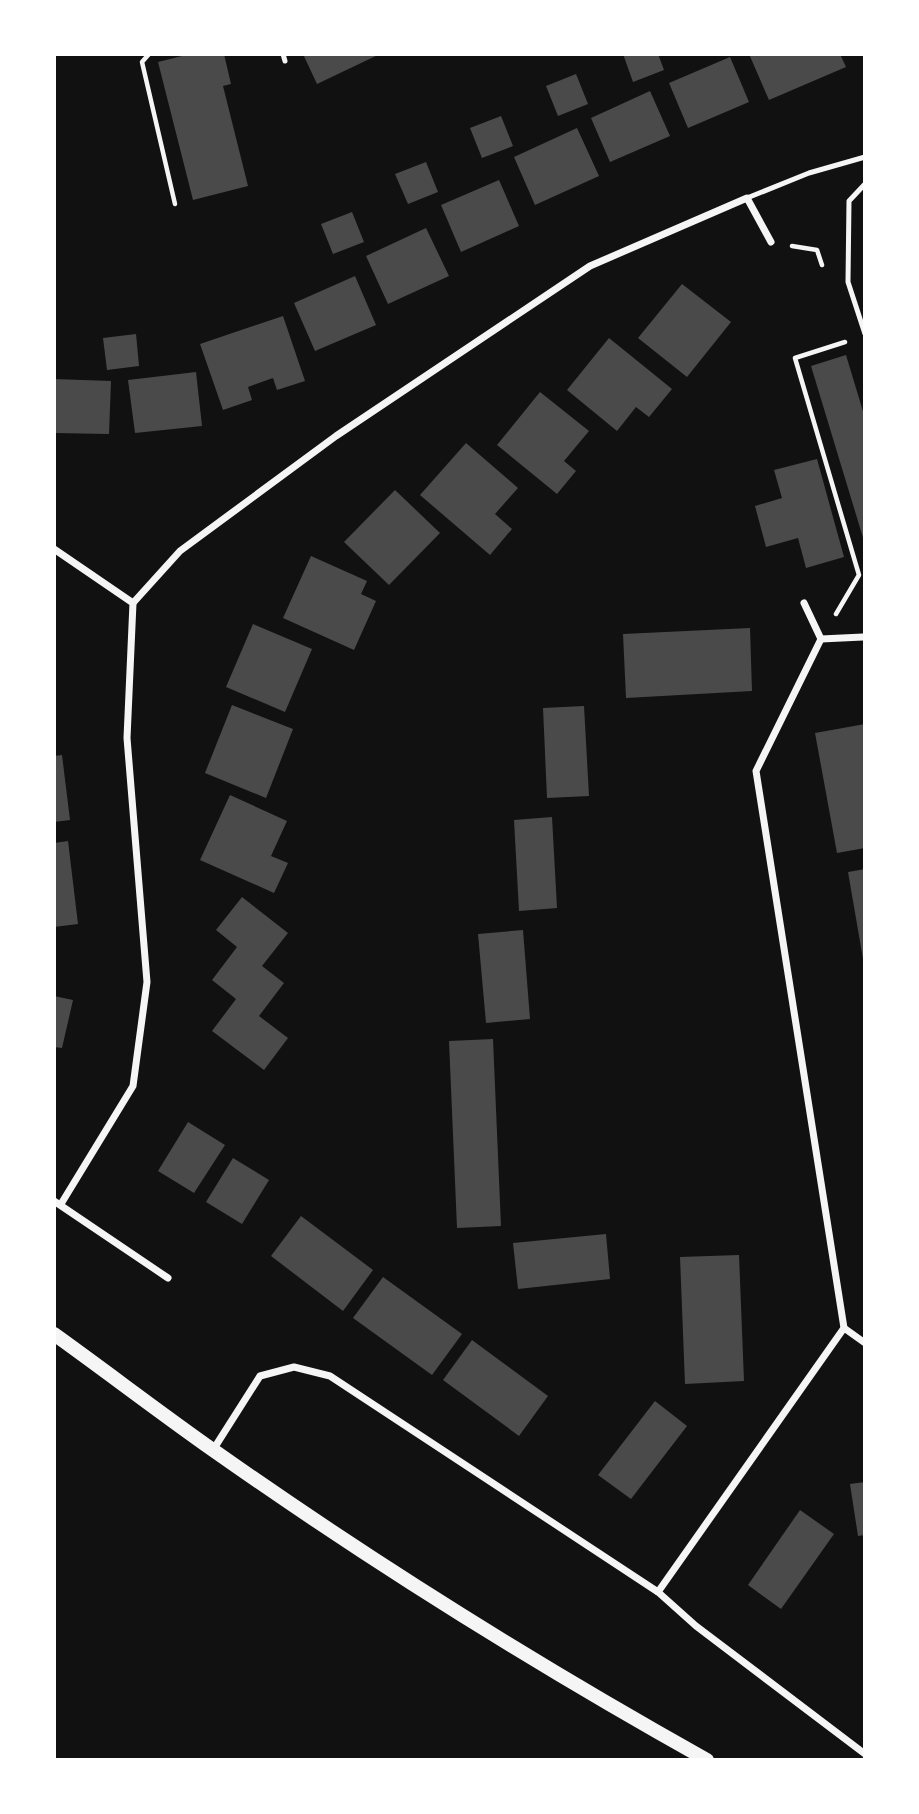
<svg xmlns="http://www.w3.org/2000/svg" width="919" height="1814" font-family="'Space Grotesk',sans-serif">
  <rect width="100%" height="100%" fill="#111"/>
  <g fill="#4a4a4a">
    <path d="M 190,54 L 224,54 L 231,84 L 223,86 L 248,186 L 193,200 L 158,62 Z"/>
    <path d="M 303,54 L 380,54 L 317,84 Z"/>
    <path d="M 623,54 L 658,54 L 664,70 L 633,82 Z"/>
    <path d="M 749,54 L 840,54 L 846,67 L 769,100 Z"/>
    <path d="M 730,57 L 749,102 L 688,128 L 669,83 Z"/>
    <path d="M 576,74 L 588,104 L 558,116 L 546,86 Z"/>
    <path d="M 650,91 L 670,136 L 610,162 L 591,118 Z"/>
    <path d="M 501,116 L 513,146 L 482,158 L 470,128 Z"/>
    <path d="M 577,128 L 599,176 L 535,205 L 514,157 Z"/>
    <path d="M 426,162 L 438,192 L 408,204 L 395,174 Z"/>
    <path d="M 499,180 L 519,226 L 461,252 L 441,205 Z"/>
    <path d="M 352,212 L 364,242 L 333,254 L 321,224 Z"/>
    <path d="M 426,228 L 449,276 L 388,304 L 366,256 Z"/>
    <path d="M 355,276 L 376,325 L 315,351 L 294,303 Z"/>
    <path d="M 682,284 L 731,322 L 687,377 L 638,338 Z"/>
    <path d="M 283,316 L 305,381 L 277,390 L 273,378 L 248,387 L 252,400 L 223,410 L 200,344 Z"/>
    <path d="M 136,334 L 139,366 L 107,370 L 103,338 Z"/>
    <path d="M 609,338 L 672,389 L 649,417 L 636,407 L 617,431 L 567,390 Z"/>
    <path d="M 846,355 L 865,418 L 864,541 L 811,366 Z"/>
    <path d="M 196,372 L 202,426 L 135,433 L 128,380 Z"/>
    <path d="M 54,379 L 111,381 L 109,434 L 54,433 Z"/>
    <path d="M 540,392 L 589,431 L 564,461 L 576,471 L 557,494 L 497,445 Z"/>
    <path d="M 466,443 L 518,488 L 495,514 L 512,529 L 490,555 L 420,495 Z"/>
    <path d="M 817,459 L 844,557 L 806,568 L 798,538 L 766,547 L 755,506 L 782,498 L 774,470 Z"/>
    <path d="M 395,490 L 440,533 L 389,585 L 344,542 Z"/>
    <path d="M 311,556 L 367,581 L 361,594 L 376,601 L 354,650 L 283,618 Z"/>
    <path d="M 253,624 L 312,649 L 285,712 L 226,687 Z"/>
    <path d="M 750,628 L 752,691 L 626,698 L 623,634 Z"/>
    <path d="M 232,705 L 293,729 L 266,798 L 205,773 Z"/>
    <path d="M 584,706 L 589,796 L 547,798 L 543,708 Z"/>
    <path d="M 865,724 L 865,848 L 837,853 L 815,733 Z"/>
    <path d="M 62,755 L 70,820 L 54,822 L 54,756 Z"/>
    <path d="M 230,795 L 287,821 L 271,856 L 288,863 L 274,893 L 200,860 Z"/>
    <path d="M 552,817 L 557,908 L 519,911 L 514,820 Z"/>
    <path d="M 68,841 L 78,924 L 54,927 L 54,843 Z"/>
    <path d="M 865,869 L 865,959 L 863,959 L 848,872 Z"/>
    <path d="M 242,897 L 288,933 L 262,966 L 284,983 L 259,1016 L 288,1038 L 264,1070 L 212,1031 L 236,999 L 212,980 L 237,947 L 216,930 Z"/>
    <path d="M 523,930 L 530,1019 L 486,1023 L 478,934 Z"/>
    <path d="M 54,996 L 73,1000 L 62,1048 L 54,1047 Z"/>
    <path d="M 493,1039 L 501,1226 L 457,1228 L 449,1041 Z"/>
    <path d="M 188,1122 L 225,1145 L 194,1193 L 158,1171 Z"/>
    <path d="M 233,1158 L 269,1180 L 242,1224 L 206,1202 Z"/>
    <path d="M 301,1216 L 373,1270 L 343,1311 L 271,1256 Z"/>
    <path d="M 606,1234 L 610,1279 L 518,1289 L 513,1243 Z"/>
    <path d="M 739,1255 L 744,1381 L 685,1384 L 680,1257 Z"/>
    <path d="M 383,1277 L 462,1334 L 432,1375 L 353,1318 Z"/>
    <path d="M 472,1340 L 548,1396 L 519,1436 L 443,1380 Z"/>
    <path d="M 655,1401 L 687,1426 L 631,1499 L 598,1475 Z"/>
    <path d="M 865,1482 L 865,1535 L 858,1536 L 850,1484 Z"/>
    <path d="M 800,1510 L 834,1534 L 781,1609 L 748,1585 Z"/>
  </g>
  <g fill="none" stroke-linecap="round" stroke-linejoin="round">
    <g stroke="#f5f5f5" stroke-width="4.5">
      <path d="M 149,54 L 142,62 L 175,204"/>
      <path d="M 792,246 L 817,250 L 822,265"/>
      <path d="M 836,614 L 859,575 L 795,358 L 845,342"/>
    </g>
    <g stroke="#f5f5f5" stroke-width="5">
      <path d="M 283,54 L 285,61"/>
      <path d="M 865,184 L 849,201 L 848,282 L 865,334"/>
      <path d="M 747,198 L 809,173 L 865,157"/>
    </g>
    <g stroke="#f5f5f5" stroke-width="7">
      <path d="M 54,549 L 133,603 L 127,738 L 147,982 L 133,1086 L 61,1204"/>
      <path d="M 133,603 L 180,551 L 336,436 L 590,266 L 747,198 L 771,242"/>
      <path d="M 821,639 L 863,637"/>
      <path d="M 54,1201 L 168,1278"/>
      <path d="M 844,1328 L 865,1343"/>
      <path d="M 213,1450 L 260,1376 L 294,1367 L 330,1376 L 658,1592 L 696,1626 L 865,1754"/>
      <path d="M 658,1592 L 844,1328 L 756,771 L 821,639 L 804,603"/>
    </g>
    <path stroke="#f5f5f5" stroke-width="14" d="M 54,1334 C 107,1372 159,1412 213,1450 C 372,1562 537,1665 707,1760"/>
  </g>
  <rect width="919" height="1814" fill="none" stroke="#ffffff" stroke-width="112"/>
</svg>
